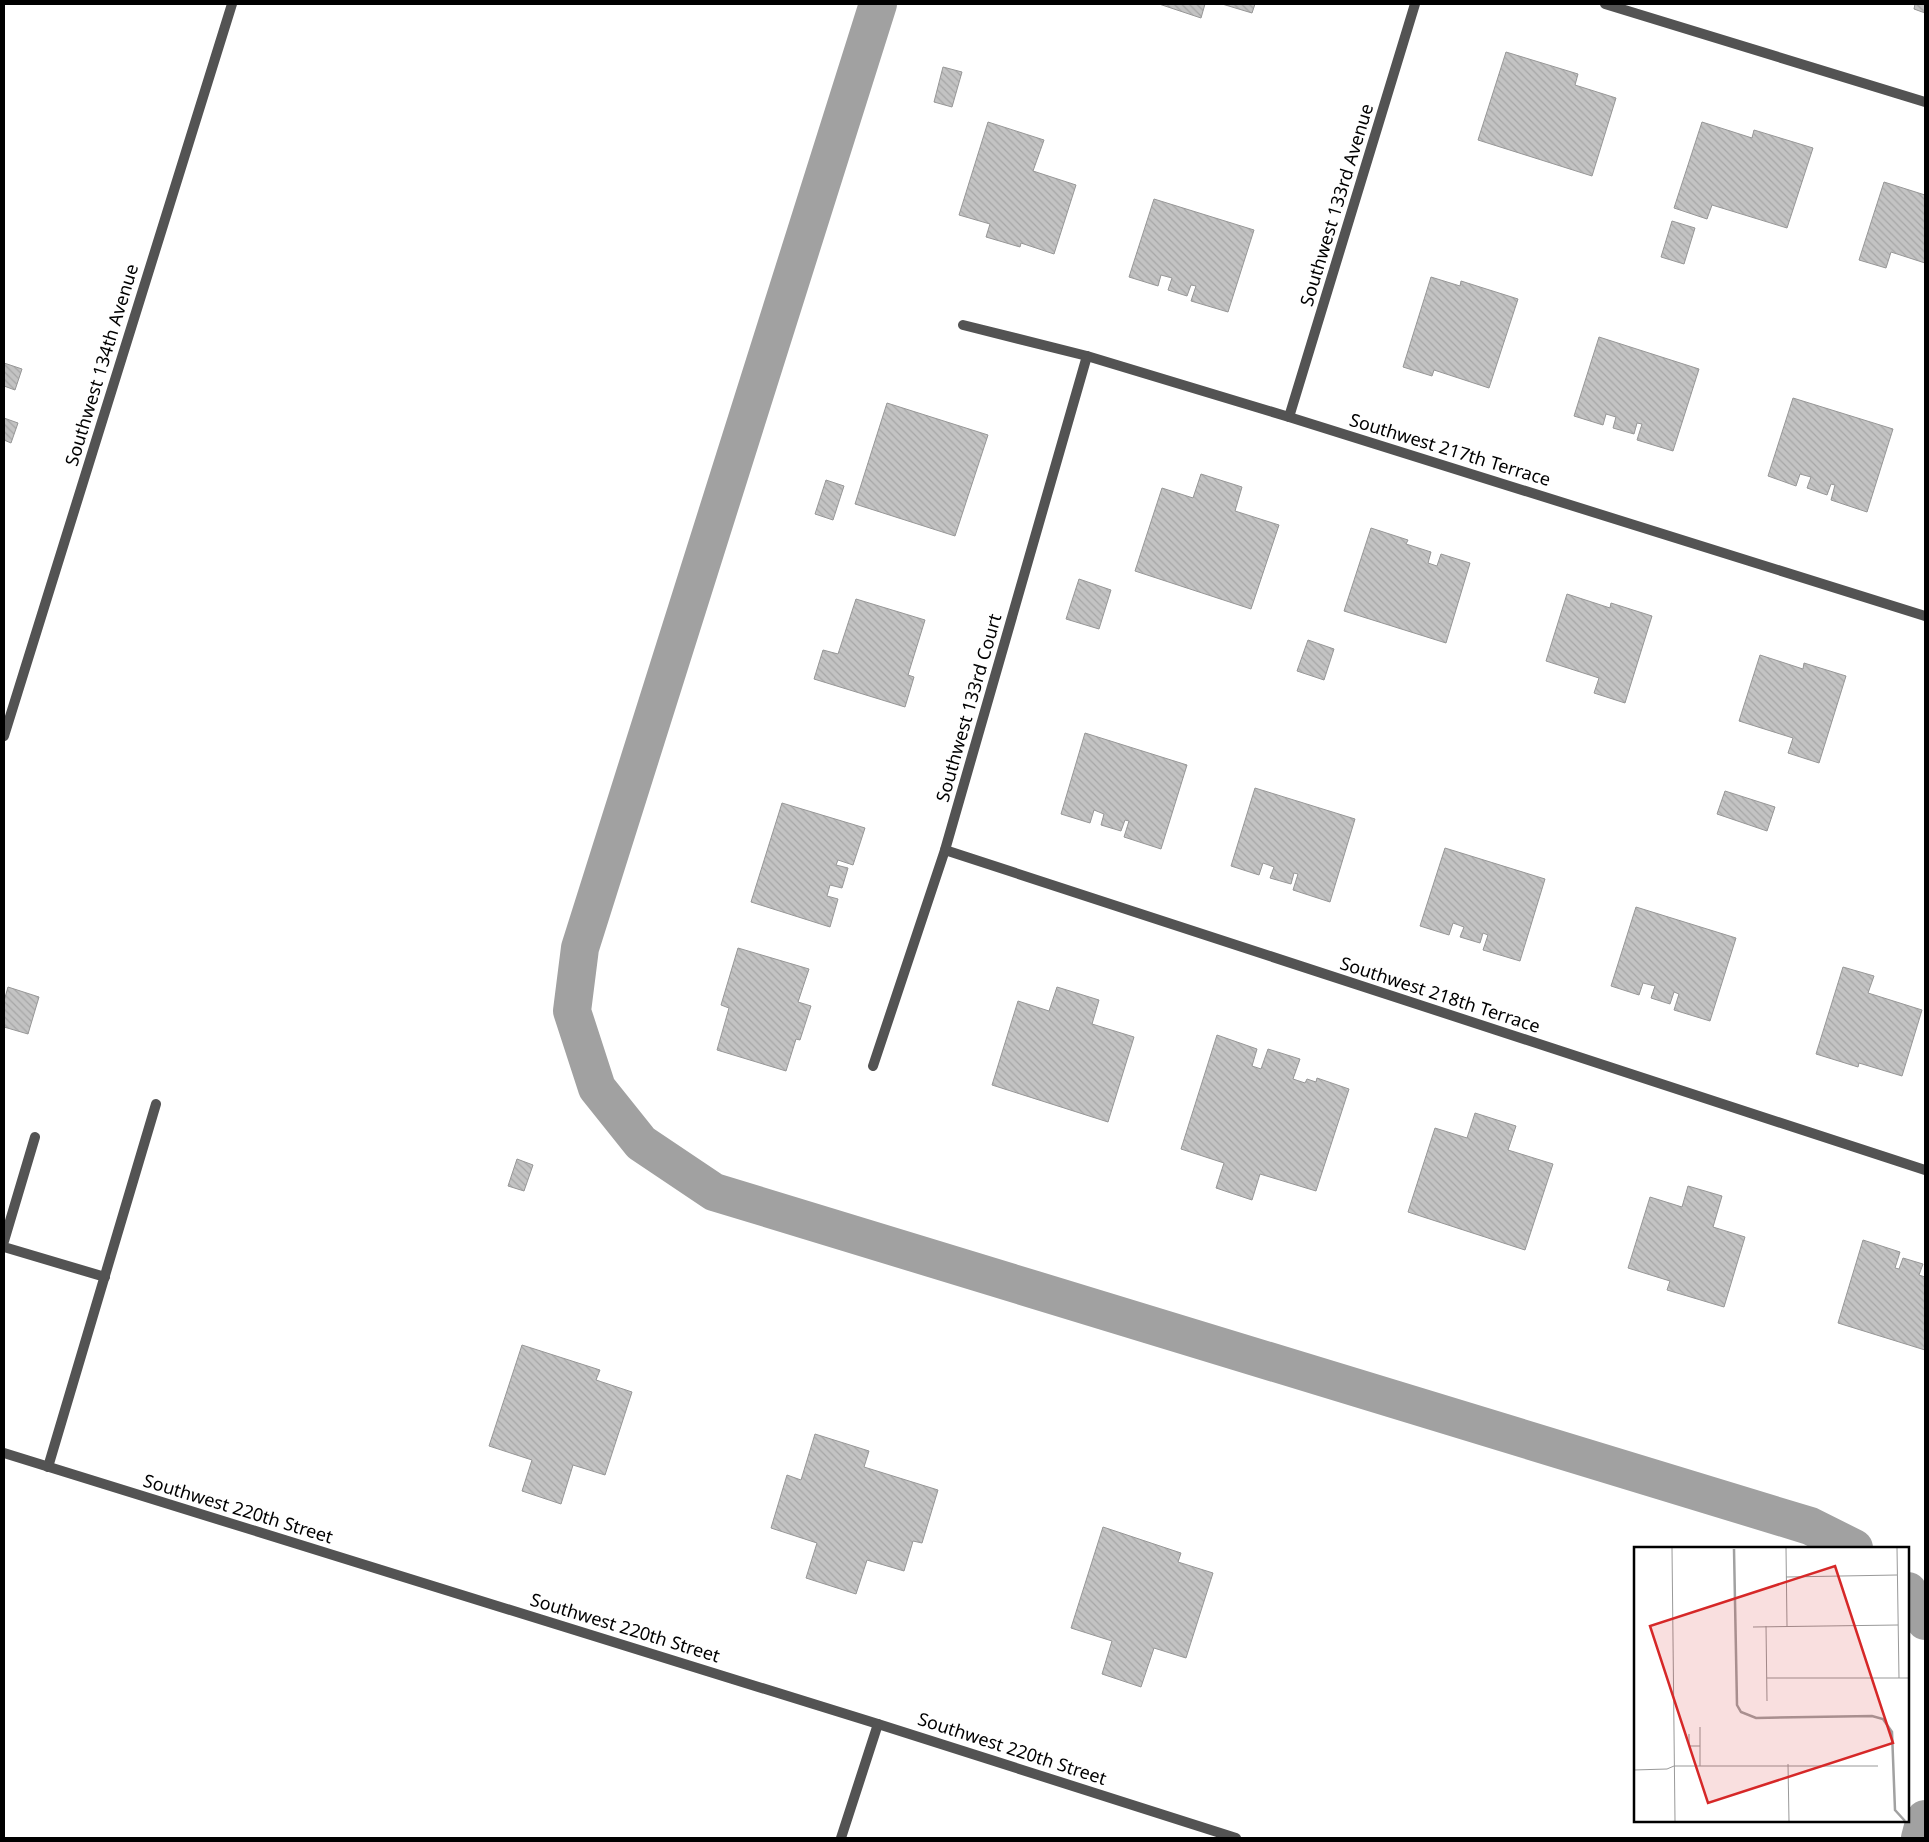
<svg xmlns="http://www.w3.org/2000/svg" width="1929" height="1842" font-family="'Noto Sans',sans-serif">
  <defs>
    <pattern id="building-back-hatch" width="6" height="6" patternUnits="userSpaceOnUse" patternTransform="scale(1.25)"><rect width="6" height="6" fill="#c3c3c3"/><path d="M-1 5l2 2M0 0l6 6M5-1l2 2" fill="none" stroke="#a6a6a6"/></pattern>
  </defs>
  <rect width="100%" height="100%" fill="#fff"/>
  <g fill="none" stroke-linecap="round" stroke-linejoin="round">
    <g stroke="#a1a1a1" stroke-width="38">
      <path d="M 878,4 L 580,948 L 572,1011 L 597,1088 L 641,1143 L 714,1192 L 1810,1526 L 1854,1548"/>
      <path d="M 1908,1591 L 1925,1621"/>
      <path d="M 1920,1838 L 1925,1819"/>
    </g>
  </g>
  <g fill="url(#building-back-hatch)" stroke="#979797">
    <path d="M 1159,4 L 1205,4 L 1201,18 Z"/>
    <path d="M 1222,4 L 1255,4 L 1252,13 Z"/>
    <path d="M 1915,4 L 1925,4 L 1925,13 L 1914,9 Z"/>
    <path d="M 1506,52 L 1578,74 L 1575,85 L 1616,98 L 1592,176 L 1478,140 Z"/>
    <path d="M 943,67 L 962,72 L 952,107 L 934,102 Z"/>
    <path d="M 988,122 L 1044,140 L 1033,171 L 1076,185 L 1054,254 L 1021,243 L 1020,247 L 986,237 L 990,224 L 959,215 Z"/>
    <path d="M 1702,122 L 1752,138 L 1754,130 L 1813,148 L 1787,228 L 1712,205 L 1707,219 L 1674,208 Z"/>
    <path d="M 1884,182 L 1925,195 L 1925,193 L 1925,263 L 1891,252 L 1886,268 L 1859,260 Z"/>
    <path d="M 1154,199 L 1254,230 L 1228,312 L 1191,301 L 1196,286 L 1191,285 L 1187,296 L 1168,290 L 1172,278 L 1161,275 L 1158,286 L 1129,277 Z"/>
    <path d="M 1672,221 L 1695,228 L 1684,264 L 1661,257 Z"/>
    <path d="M 1431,277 L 1460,286 L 1461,281 L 1518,299 L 1489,388 L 1434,370 L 1432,376 L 1403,367 Z"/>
    <path d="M 1599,337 L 1699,369 L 1673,451 L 1637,440 L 1642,424 L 1637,423 L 1634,434 L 1613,428 L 1616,417 L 1606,414 L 1603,425 L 1574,416 Z"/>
    <path d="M 4,363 L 22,369 L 15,390 L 4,386 Z"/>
    <path d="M 1793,398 L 1893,429 L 1867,512 L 1831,500 L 1835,485 L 1831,484 L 1827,495 L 1807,488 L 1811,477 L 1800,474 L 1796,486 L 1768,476 Z"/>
    <path d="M 887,403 L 988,435 L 955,536 L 855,504 Z"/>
    <path d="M 4,418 L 18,423 L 11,443 L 4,440 Z"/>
    <path d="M 1201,474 L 1242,487 L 1235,511 L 1279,525 L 1251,609 L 1135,571 L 1162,488 L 1193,498 Z"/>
    <path d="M 826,480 L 844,486 L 833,520 L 815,514 Z"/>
    <path d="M 1371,528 L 1408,540 L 1406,544 L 1431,552 L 1428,563 L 1437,566 L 1441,554 L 1470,563 L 1446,643 L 1344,611 Z"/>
    <path d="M 1079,579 L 1111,590 L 1099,629 L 1066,619 Z"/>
    <path d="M 1567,594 L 1610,608 L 1611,603 L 1652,616 L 1625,703 L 1594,693 L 1599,678 L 1546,661 Z"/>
    <path d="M 856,599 L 925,620 L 908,675 L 914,677 L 905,707 L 814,679 L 823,650 L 838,654 Z"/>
    <path d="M 1308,640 L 1334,649 L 1324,680 L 1297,671 Z"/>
    <path d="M 1760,655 L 1803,669 L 1804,663 L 1846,676 L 1819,763 L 1788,753 L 1793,738 L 1739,721 Z"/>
    <path d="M 1085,733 L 1187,765 L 1161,849 L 1124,837 L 1129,821 L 1125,820 L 1121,831 L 1101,825 L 1104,814 L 1094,810 L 1090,823 L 1061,814 Z"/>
    <path d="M 1255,788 L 1355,819 L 1330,902 L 1293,890 L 1298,874 L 1294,873 L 1291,884 L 1270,878 L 1274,867 L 1263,863 L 1259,875 L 1231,866 Z"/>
    <path d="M 1725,791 L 1775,807 L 1767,831 L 1717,814 Z"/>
    <path d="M 782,803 L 865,828 L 853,865 L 838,860 L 836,865 L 848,868 L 842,888 L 830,885 L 827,896 L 838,899 L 830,927 L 751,902 Z"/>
    <path d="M 1445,848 L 1545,879 L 1520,961 L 1483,950 L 1488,935 L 1483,933 L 1480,943 L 1460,937 L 1464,927 L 1453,923 L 1449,935 L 1420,926 Z"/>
    <path d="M 1636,907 L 1736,938 L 1710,1021 L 1674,1010 L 1679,994 L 1674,992 L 1670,1004 L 1651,998 L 1655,986 L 1643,983 L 1639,995 L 1611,986 Z"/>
    <path d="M 738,948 L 809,969 L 798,1002 L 811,1006 L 800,1040 L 796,1039 L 786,1071 L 717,1050 L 729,1008 L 721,1005 Z"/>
    <path d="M 1843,967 L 1874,976 L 1868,993 L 1922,1010 L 1902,1076 L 1859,1063 L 1858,1067 L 1816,1054 Z"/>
    <path d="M 8,987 L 39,997 L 28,1034 L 4,1027 L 4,1001 Z"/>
    <path d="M 1057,987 L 1099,1000 L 1092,1024 L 1134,1037 L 1108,1122 L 992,1085 L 1018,1001 L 1049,1011 Z"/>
    <path d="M 1217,1035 L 1257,1049 L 1252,1066 L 1261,1069 L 1268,1049 L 1300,1059 L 1293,1079 L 1305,1083 L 1307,1079 L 1316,1082 L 1317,1078 L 1349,1089 L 1316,1191 L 1260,1174 L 1252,1200 L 1216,1188 L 1224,1163 L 1181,1149 Z"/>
    <path d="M 1475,1113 L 1516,1126 L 1508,1150 L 1553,1164 L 1525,1250 L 1408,1212 L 1435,1128 L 1467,1138 Z"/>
    <path d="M 517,1159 L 533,1165 L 524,1191 L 508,1186 Z"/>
    <path d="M 1688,1186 L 1722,1196 L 1713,1227 L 1745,1237 L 1724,1307 L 1667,1290 L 1670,1281 L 1628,1268 L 1650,1197 L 1682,1207 Z"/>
    <path d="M 1863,1240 L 1900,1252 L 1895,1268 L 1899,1269 L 1903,1258 L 1923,1264 L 1919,1275 L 1925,1277 L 1925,1350 L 1838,1323 Z"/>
    <path d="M 522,1345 L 600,1370 L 596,1380 L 632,1392 L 605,1475 L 573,1465 L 561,1504 L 522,1491 L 532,1460 L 489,1446 Z"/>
    <path d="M 815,1434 L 869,1451 L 864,1467 L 938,1490 L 922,1543 L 913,1541 L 904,1571 L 867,1560 L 856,1594 L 806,1578 L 817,1543 L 771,1528 L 787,1475 L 801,1480 Z"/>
    <path d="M 1103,1527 L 1181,1553 L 1178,1562 L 1213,1573 L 1186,1658 L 1154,1648 L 1141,1687 L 1102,1674 L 1112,1641 L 1071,1628 Z"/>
  </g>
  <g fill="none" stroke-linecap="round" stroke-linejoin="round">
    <g stroke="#535353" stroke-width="10">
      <path d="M 4,1241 L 35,1137"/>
      <path d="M 4,1247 L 105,1277"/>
      <path d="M 48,1467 L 156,1104"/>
    </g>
    <g stroke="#535353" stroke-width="10">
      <path d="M 1605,4 L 1925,102"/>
      <path d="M 963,325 L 1087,356 L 1289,417 L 1925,616"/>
      <path d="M 1289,417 L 1415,4"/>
      <path d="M 4,736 L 232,4"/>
      <path d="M 945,850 L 1925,1170"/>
      <path d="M 873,1066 L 945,850 L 1087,356"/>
      <path d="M 4,1453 L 878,1724 L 1236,1838"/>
      <path d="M 841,1838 L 878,1724"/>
    </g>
  </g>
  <g text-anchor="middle" stroke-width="4.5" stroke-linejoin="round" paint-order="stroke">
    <g font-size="18" fill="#000" stroke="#fff">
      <text transform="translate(1337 205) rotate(-73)" y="6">Southwest 133rd Avenue</text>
      <text transform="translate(102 365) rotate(-73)" y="6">Southwest 134th Avenue</text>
      <text transform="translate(1450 450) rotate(17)" y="6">Southwest 217th Terrace</text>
      <text transform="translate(969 708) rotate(-74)" y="6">Southwest 133rd Court</text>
      <text transform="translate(1440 995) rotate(18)" y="6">Southwest 218th Terrace</text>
      <text transform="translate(238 1509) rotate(17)" y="6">Southwest 220th Street</text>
      <text transform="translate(625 1628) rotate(17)" y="6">Southwest 220th Street</text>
      <text transform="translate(1012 1749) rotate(18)" y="6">Southwest 220th Street</text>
    </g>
  </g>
  <g transform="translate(1634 1547)">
    <rect width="275" height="275" fill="#fff"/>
    <path fill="none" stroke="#a1a1a1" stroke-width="2.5" d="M 100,2 L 103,158 L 107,165 L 122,171 L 238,169 L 249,172 L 258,185 L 261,263 L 271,274"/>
    <path fill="none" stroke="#999" stroke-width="1" d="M 38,1 L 41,274M 152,1 L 153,79M 263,1 L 265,131M 152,30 L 263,28M 132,79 L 133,154M 119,80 L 264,78M 133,131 L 275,131M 66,180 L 66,219M 55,187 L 55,199 L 66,199M 154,217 L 155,274M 0,223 L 33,222 L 40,219 L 244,219"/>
    <path fill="#d62828" fill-opacity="0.15" stroke="#d62828" stroke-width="2.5" d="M 201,19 L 259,196 L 74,256 L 16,79 Z"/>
    <rect width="275" height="275" fill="none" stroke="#000" stroke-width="2.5"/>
  </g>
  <rect width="1929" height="1842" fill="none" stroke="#000000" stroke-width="10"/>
</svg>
